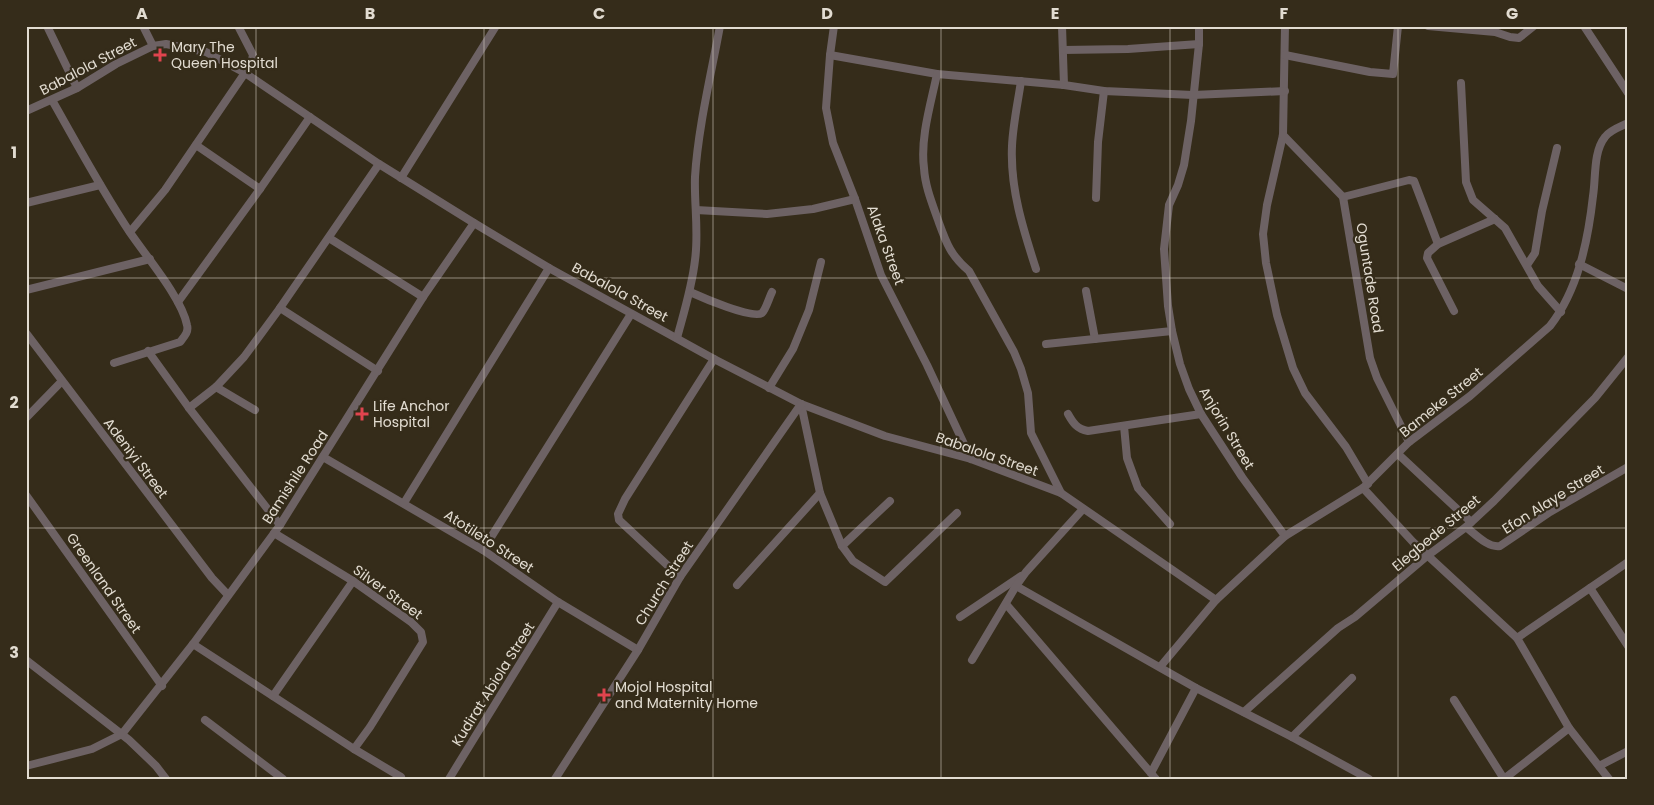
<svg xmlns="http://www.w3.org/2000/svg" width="1654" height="805" font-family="Poppins,sans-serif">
  <rect width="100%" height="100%" fill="#352c1a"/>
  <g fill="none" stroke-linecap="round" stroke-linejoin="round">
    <g stroke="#6d6264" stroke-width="8">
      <path d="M 47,26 L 77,88"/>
      <path d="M 143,26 L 153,46"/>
      <path d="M 834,26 L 830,55 L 826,108 L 833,143 L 855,199 L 881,275 L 927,365 L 971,459"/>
      <path d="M 1062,26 L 1064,85"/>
      <path d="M 1199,26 L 1199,44 L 1191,121 L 1184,165 L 1178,185 L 1169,205 L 1164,249 L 1168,306 L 1172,331 L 1180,364 L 1189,389 L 1201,414 L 1242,477 L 1285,536"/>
      <path d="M 1285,26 L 1283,135 L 1267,205 L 1263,234 L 1266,263 L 1277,315 L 1293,368 L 1305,393 L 1346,447 L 1368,484"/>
      <path d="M 1428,26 L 1495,32 L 1510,37 L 1519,38 L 1534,26"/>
      <path d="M 1584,26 L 1628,93"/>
      <path d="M 1063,50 L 1128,49 L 1199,44"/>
      <path d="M 830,55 L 937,74 L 1064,85 L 1104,91 L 1193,95 L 1285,91"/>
      <path d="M 1285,55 L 1370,72 L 1393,74 L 1398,26"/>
      <path d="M 937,74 C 931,103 920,138 924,168 C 925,186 932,203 938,220 C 946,242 950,255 969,271 L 1014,352 L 1021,369 L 1028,393 L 1031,433 L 1061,493"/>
      <path d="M 1021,81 C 1018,102 1013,124 1012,146 C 1010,188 1023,229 1036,269"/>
      <path d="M 1461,83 L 1466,182 L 1473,200 L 1505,228 L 1538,286 L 1561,312"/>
      <path d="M 52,100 C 77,144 101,189 129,231 C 145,255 182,298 187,325 C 189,332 184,337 180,342 L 114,363"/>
      <path d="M 26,111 L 77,88 L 116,64 L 153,46 L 166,44 L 206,52 L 245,73 L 379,164 L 474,223 L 549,268 L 714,359 L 801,404 L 885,436 L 971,459 L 1061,493 L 1216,600"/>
      <path d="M 1283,135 L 1343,197 L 1370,358 L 1377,378 L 1409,442"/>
      <path d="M 196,145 L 260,189"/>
      <path d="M 401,178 L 496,26"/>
      <path d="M 1343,197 L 1409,180 L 1414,181 L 1438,244"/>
      <path d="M 1096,198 L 1098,142 L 1104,91"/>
      <path d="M 26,203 L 100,185"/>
      <path d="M 696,210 L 767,214 L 813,209 L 855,199"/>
      <path d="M 130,232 L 165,190 L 251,64 L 253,55 L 238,26"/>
      <path d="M 329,238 L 423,297"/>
      <path d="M 1579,264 L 1628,289"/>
      <path d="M 1527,265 L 1535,253 L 1542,211 L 1557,148"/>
      <path d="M 26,290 L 150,259"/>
      <path d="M 1086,291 L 1095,339"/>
      <path d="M 690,292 C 701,297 754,320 762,313 C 766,309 769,298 772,292"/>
      <path d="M 178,302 L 260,189 L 310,117"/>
      <path d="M 280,308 L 378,371"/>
      <path d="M 1454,311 L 1427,258 L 1428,253 L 1438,244 L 1495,219"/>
      <path d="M 26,333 L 212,578 L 228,595"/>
      <path d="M 677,338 C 684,312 692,287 695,260 C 699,232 694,204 695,177 C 698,128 711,75 720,26"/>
      <path d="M 1046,344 L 1172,331"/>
      <path d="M 148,351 L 189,408 L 280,525"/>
      <path d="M 216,387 L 255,410"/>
      <path d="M 769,388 L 793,349 L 809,310 L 821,262"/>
      <path d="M 801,404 L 820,493 L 842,546 L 853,561 L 885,582 L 957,513"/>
      <path d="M 189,408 L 216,387 L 244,357 L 280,308 L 379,164"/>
      <path d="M 1068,414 C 1073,423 1077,429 1088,431 L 1201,414"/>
      <path d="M 26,418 L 62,381"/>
      <path d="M 1124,426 L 1127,458 L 1138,488 L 1170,524"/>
      <path d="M 1398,454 L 1471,522"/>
      <path d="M 323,457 L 483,550 L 558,602 L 638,650"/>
      <path d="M 1363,488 L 1413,542 L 1517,638 L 1569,728 L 1609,779"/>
      <path d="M 26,495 L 162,686"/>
      <path d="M 404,503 L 549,268"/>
      <path d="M 1466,527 C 1475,534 1488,548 1500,546 L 1550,512 L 1628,467"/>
      <path d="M 274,533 L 353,581 L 411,622 L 421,632 L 423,642 L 370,727 L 354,749"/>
      <path d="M 842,546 L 890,501"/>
      <path d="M 483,550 L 631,314"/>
      <path d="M 680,577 L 619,520 L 618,514 L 625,499 L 714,359"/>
      <path d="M 737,585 L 820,493"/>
      <path d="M 1016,586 L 1196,688 L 1292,737 L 1369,779"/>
      <path d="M 1590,588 L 1628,646"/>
      <path d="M 1006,604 L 1156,779"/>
      <path d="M 960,617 L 1021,576"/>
      <path d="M 1517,638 L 1628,562"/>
      <path d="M 193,644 L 354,749 L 401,777"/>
      <path d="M 26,660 L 129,740 L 156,766 L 166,779"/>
      <path d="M 972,660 L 1016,586 L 1026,572 L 1083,509"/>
      <path d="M 1160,667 L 1216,600 L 1285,536 L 1363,488 L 1409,442 L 1470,396 L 1550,326 C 1578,290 1588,241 1593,196 C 1596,178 1593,152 1605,137 C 1610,130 1620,127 1628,123"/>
      <path d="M 273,696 L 353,581"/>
      <path d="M 1454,700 L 1504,779"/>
      <path d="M 1244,712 L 1338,628 L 1355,617 L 1427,556 L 1466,527 L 1494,501 L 1595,398 L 1628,357"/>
      <path d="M 205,720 L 283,779"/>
      <path d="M 1292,737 L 1352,678"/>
      <path d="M 26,766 L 92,749 L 122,734 L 193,644 L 280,525 L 423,297 L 474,223"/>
      <path d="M 1599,766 L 1628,751"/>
      <path d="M 1151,773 L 1196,688"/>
      <path d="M 449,779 L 558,602"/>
      <path d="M 555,779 L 638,650 L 680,577 L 801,404"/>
      <path d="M 1504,779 L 1569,728"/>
    </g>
  </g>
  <path fill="none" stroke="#e2dcd1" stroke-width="1" stroke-opacity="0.55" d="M 256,26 L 256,779M 484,26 L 484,779M 713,26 L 713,779M 941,26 L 941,779M 1170,26 L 1170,779M 1398,26 L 1398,779M 26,278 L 1628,278M 26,528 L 1628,528"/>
  <g fill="#e0444e" stroke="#352c1a" stroke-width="2">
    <path d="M157.5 47.5h5v5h5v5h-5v5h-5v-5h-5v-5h5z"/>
    <path d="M359.5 406.5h5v5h5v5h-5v5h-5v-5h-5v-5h5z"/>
    <path d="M601.5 687.5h5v5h5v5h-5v5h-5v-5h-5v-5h5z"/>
  </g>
  <g text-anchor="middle" stroke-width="4.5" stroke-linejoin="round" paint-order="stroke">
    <g font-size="14" fill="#e2dcd1" stroke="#352c1a" text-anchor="start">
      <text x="171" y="52">Mary The<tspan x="171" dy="16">Queen Hospital</tspan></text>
      <text x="373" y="411">Life Anchor<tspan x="373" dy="16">Hospital</tspan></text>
      <text x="615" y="692">Mojol Hospital<tspan x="615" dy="16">and Maternity Home</tspan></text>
    </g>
    <g font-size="14" fill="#e2dcd1" stroke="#352c1a">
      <text transform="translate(88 66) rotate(-28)" y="5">Babalola Street</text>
      <text transform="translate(886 245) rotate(70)" y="5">Alaka Street</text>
      <text transform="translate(1370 278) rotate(81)" y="5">Oguntade Road</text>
      <text transform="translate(620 292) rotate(29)" y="5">Babalola Street</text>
      <text transform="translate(1441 402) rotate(-39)" y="5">Bameke Street</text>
      <text transform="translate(1227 428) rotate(59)" y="5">Anjorin Street</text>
      <text transform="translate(987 454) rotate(19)" y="5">Babalola Street</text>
      <text transform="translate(136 458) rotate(53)" y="5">Adeniyi Street</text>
      <text transform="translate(295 477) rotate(-57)" y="5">Bamishile Road</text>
      <text transform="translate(1553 499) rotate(-32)" y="5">Efon Alaye Street</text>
      <text transform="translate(1436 533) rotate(-40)" y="5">Elegbede Street</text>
      <text transform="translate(489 541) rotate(33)" y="5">Atotileto Street</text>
      <text transform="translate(104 583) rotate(55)" y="5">Greenland Street</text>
      <text transform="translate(664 583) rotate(-58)" y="5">Church Street</text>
      <text transform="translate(388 592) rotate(36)" y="5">Silver Street</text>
      <text transform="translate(493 684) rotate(-58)" y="5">Kudirat Abiola Street</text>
    </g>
  </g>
  <rect width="1654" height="805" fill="none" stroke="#352c1a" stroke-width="55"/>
  <rect x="28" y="28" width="1598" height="750" fill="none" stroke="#e2dcd1" stroke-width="2"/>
  <g font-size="16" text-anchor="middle" font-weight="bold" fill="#e2dcd1">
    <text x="142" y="19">A</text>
    <text x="370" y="19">B</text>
    <text x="599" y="19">C</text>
    <text x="827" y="19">D</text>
    <text x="1055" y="19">E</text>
    <text x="1284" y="19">F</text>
    <text x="1512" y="19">G</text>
    <text x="14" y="158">1</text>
    <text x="14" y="408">2</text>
    <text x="14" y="658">3</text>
  </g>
</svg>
